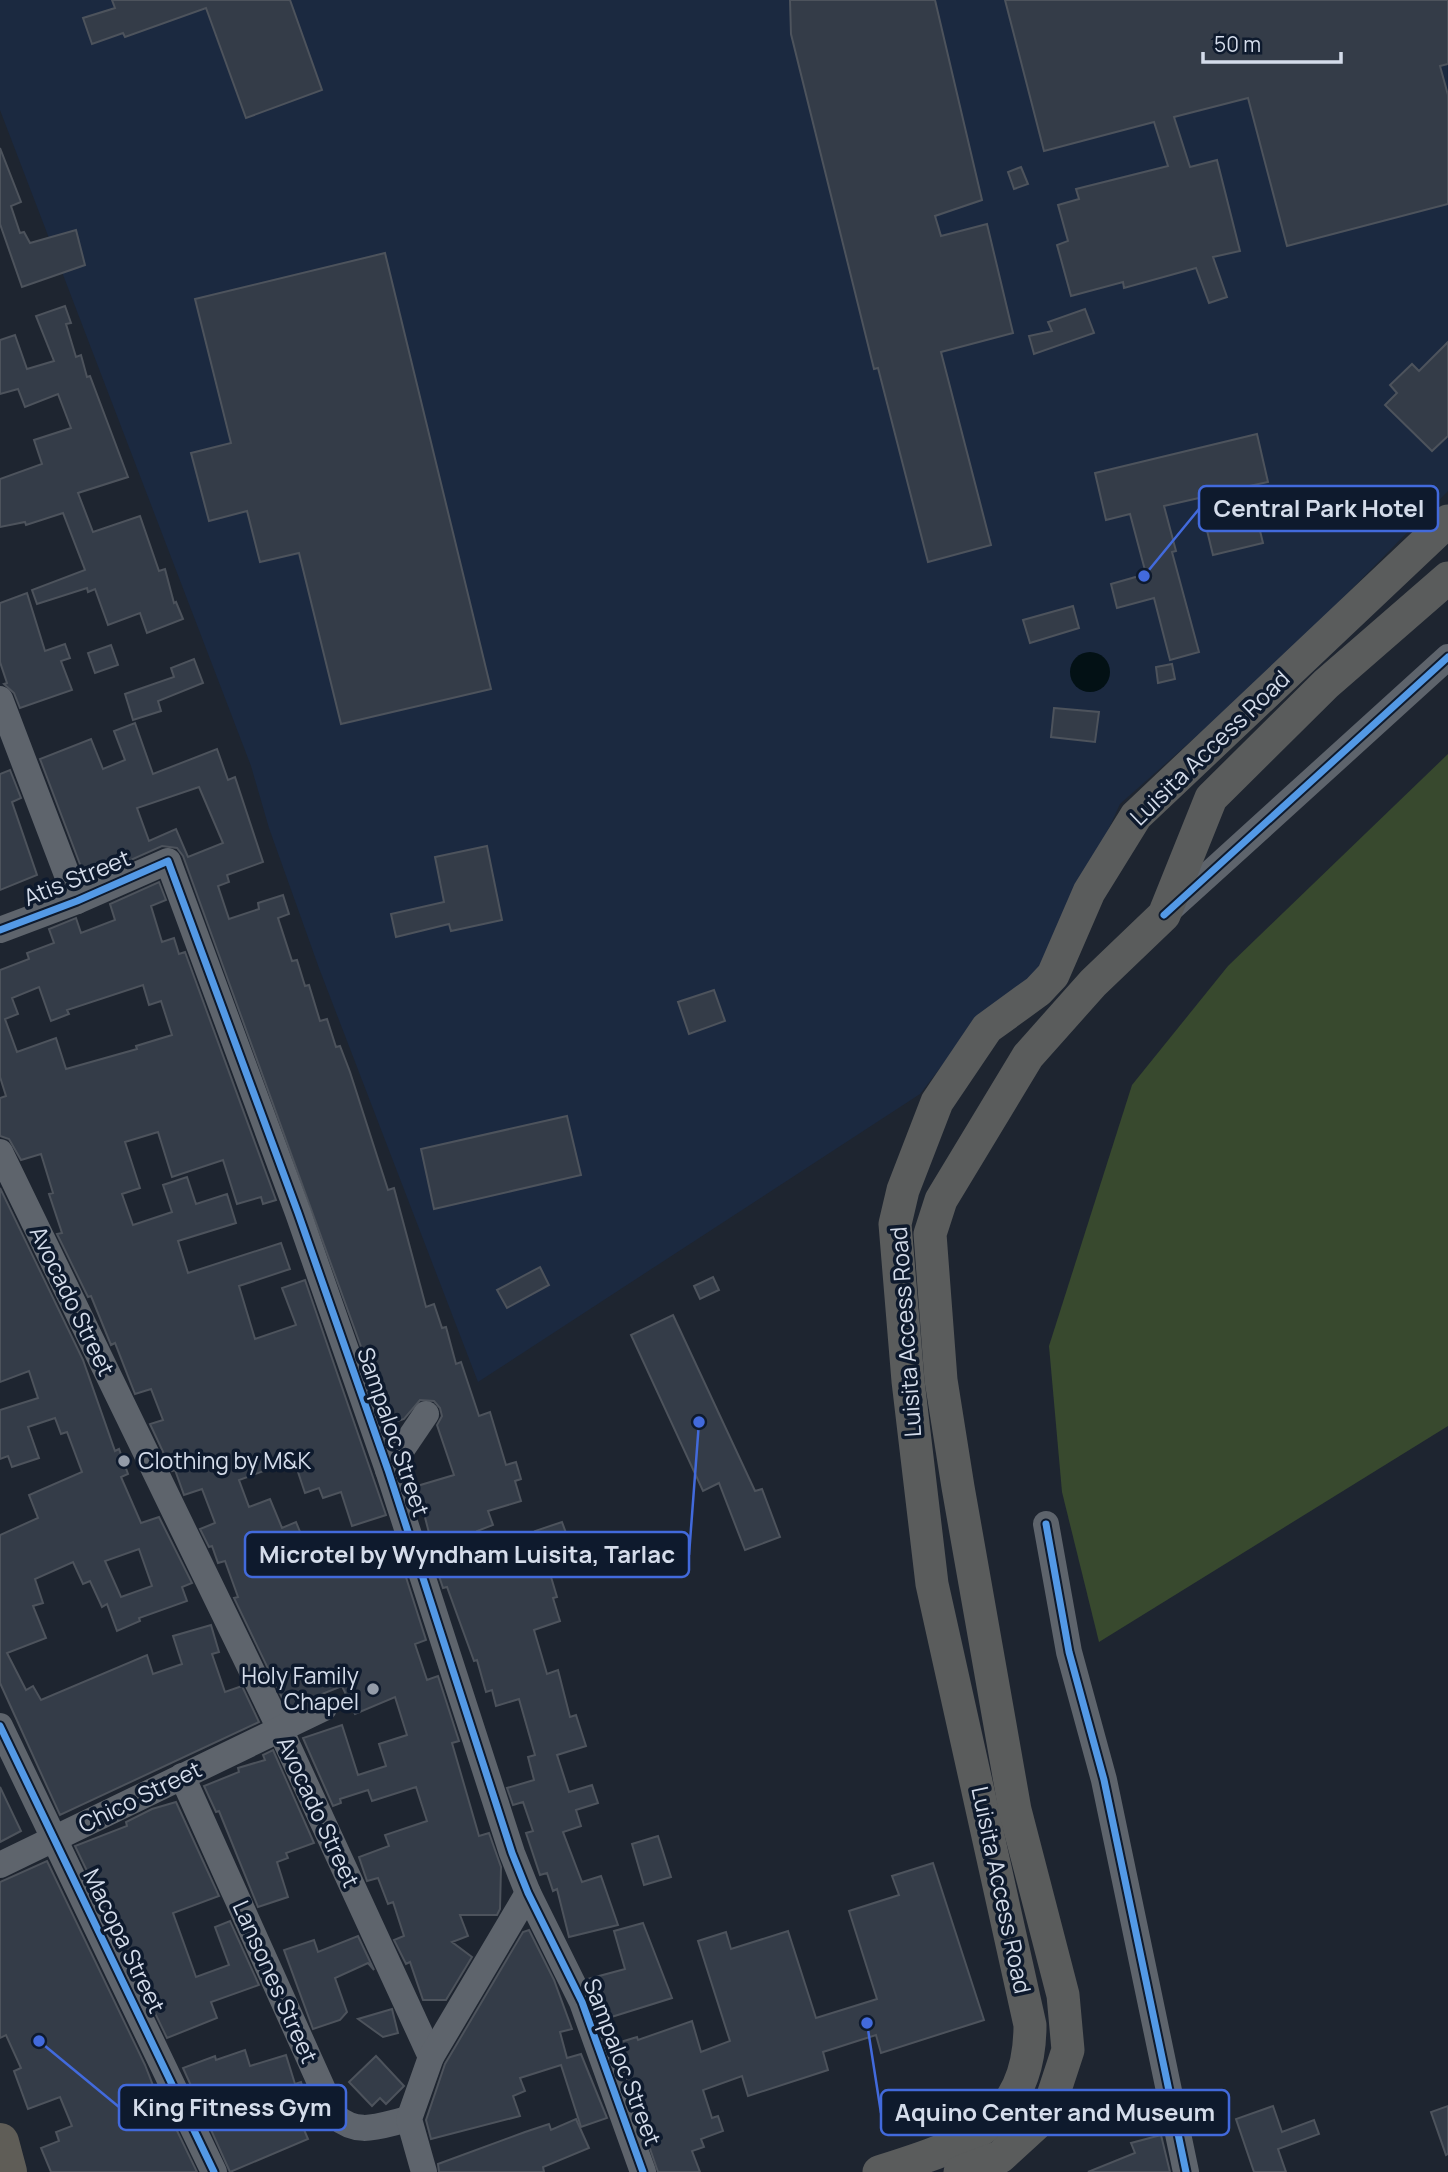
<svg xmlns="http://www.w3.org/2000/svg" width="1448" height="2172" font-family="Manrope,sans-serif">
  <rect width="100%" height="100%" fill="#1e2530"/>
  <path fill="#1b2940" d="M 0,0 L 1448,0 L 1448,491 L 1279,663 L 1120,804 L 1042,975 L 965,1036 L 920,1094 L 478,1382 L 319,968 L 269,828 L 251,766 L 0,110 Z"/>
  <path fill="#38492e" d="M 1448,754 L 1448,1426 L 1099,1642 L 1062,1492 L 1049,1346 L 1132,1085 L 1228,966 Z"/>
  <circle fill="#031115" cx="1090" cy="672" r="20"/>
  <g fill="#343c48" stroke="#4d535c" stroke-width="2" fill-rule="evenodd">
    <path d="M 112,0 L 290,0 L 322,90 L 246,118 L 206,8 L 125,37 L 123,33 L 92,44 L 83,18 L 115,8 Z"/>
    <path d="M 790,0 L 935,0 L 982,200 L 935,216 L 941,236 L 987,224 L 1013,333 L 941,352 L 991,545 L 928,562 L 878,368 L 874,369 L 791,34 Z"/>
    <path d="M 1005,0 L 1448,0 L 1448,64 L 1440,66 L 1448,95 L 1448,204 L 1287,246 L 1248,98 L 1174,117 L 1190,167 L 1217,160 L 1240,251 L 1213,257 L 1227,297 L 1209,303 L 1196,268 L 1124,288 L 1123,282 L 1071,296 L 1057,245 L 1068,241 L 1058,205 L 1079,199 L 1076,189 L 1168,166 L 1154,122 L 1044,151 Z"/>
    <path d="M 0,148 L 21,202 L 11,206 L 20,233 L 24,232 L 30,243 L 76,230 L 85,265 L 22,287 L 0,224 Z"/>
    <path d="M 1021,167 L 1028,184 L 1014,189 L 1008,172 Z"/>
    <path d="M 385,253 L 491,689 L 341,724 L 299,553 L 260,562 L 247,511 L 209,521 L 191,453 L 231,443 L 195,299 Z"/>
    <path d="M 65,306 L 71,323 L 66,324 L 76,357 L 81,355 L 87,377 L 90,376 L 128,477 L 78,493 L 93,532 L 140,516 L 159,571 L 165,569 L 174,603 L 176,602 L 183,619 L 147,633 L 140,613 L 108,625 L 95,589 L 88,592 L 87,588 L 37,604 L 32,590 L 85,570 L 63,513 L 26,525 L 25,522 L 0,527 L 0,479 L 42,464 L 34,440 L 71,428 L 58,394 L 25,407 L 18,389 L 0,394 L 0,340 L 15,335 L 27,369 L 54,361 L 36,316 Z"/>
    <path d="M 1085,309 L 1094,333 L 1034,354 L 1029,336 L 1052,331 L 1048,322 Z"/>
    <path d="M 1448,342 L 1448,436 L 1432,451 L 1385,405 L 1397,393 L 1390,385 L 1412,364 L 1419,371 Z"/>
    <path d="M 1257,434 L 1268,482 L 1249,486 L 1263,543 L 1213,555 L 1199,498 L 1164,506 L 1176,551 L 1172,552 L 1199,652 L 1170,660 L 1154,598 L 1117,608 L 1111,584 L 1146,574 L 1130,514 L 1106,520 L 1095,473 Z"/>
    <path d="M 27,593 L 45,651 L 65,644 L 70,658 L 61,661 L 72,690 L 20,708 L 14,693 L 4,684 L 7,683 L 0,662 L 0,603 Z"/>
    <path d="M 1073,606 L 1079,628 L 1030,643 L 1023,620 Z"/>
    <path d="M 111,645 L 118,665 L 95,673 L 88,653 Z"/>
    <path d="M 194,659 L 203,683 L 158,701 L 161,711 L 133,720 L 125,694 L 174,677 L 171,668 Z"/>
    <path d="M 1172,664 L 1175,679 L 1158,683 L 1156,667 Z"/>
    <path d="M 1054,708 L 1099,712 L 1095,742 L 1051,737 Z"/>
    <path d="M 135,723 L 153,774 L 217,749 L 228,780 L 235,777 L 263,862 L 227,875 L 229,882 L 218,886 L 229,919 L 259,909 L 258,903 L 283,895 L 289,914 L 278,918 L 292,961 L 297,960 L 305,986 L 309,985 L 320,1021 L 327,1019 L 336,1047 L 340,1046 L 350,1072 L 388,1190 L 394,1188 L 426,1307 L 434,1304 L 442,1328 L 446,1327 L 456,1364 L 461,1362 L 479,1416 L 490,1412 L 506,1465 L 516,1462 L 521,1479 L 515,1481 L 521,1501 L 488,1511 L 493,1525 L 477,1531 L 487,1560 L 508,1553 L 514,1571 L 546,1560 L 557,1597 L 553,1598 L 560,1621 L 534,1630 L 547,1674 L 558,1670 L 570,1717 L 576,1715 L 586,1746 L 557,1755 L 569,1792 L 592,1785 L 598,1803 L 576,1810 L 581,1826 L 563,1832 L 582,1882 L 601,1876 L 618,1925 L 569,1937 L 557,1889 L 553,1891 L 547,1873 L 540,1875 L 526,1833 L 533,1831 L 523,1802 L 513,1805 L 507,1788 L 534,1780 L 528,1757 L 535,1755 L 519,1699 L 496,1706 L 492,1690 L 486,1692 L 477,1660 L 474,1661 L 447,1587 L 443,1588 L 425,1534 L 429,1533 L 417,1486 L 454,1475 L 437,1425 L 442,1416 L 440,1408 L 434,1401 L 420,1400 L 404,1419 L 389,1424 L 183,856 L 177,848 L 162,846 L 86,880 L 40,759 L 91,739 L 103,769 L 125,760 L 114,731 ZM 199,787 L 223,843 L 188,857 L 176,829 L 149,841 L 137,808 Z"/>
    <path d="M 10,770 L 21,798 L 12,802 L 37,875 L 0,890 L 0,774 Z"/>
    <path d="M 487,846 L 502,920 L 451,931 L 449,924 L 396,937 L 391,914 L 444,902 L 435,857 Z"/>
    <path d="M 159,882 L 166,900 L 151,906 L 162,942 L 174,938 L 179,954 L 185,952 L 276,1200 L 263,1204 L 261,1197 L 237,1204 L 223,1160 L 172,1177 L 158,1132 L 125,1142 L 140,1188 L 122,1194 L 133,1225 L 172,1212 L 163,1185 L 187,1177 L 196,1204 L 227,1194 L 236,1223 L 178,1241 L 188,1273 L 281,1243 L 290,1269 L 239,1286 L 255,1339 L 296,1325 L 282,1288 L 305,1280 L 386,1515 L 352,1526 L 341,1492 L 323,1498 L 319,1488 L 305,1493 L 294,1460 L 239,1480 L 249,1507 L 270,1499 L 282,1528 L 296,1522 L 316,1571 L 356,1557 L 358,1561 L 397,1549 L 426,1640 L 415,1644 L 427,1680 L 438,1676 L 459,1741 L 452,1743 L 479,1836 L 489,1833 L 501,1867 L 500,1909 L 497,1915 L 460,1915 L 468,1936 L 452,1942 L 472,1957 L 446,2000 L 423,2000 L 410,1962 L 406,1964 L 394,1940 L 404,1936 L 393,1902 L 388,1904 L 378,1878 L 367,1881 L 359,1857 L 389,1846 L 385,1835 L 427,1821 L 416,1787 L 372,1801 L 368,1790 L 340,1799 L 341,1803 L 333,1806 L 303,1738 L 342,1725 L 358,1775 L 386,1766 L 379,1744 L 407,1735 L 395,1697 L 355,1714 L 342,1686 L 287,1708 L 234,1598 L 238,1597 L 225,1561 L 218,1563 L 212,1546 L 209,1547 L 200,1529 L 215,1523 L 202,1489 L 184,1495 L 175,1470 L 172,1471 L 150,1424 L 163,1420 L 151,1389 L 135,1394 L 115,1343 L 111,1345 L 91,1296 L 88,1297 L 57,1234 L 62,1233 L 49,1194 L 53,1193 L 41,1154 L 21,1160 L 9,1139 L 0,1136 L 0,1098 L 6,1096 L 0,1077 L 0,970 L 29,959 L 27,953 L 54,943 L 49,929 L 76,918 L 81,933 L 115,920 L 110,904 ZM 143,985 L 149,1005 L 161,1001 L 172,1035 L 136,1046 L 137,1049 L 66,1069 L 56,1038 L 17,1052 L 5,1019 L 18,1014 L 12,998 L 39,987 L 51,1021 L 69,1014 L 67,1010 Z"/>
    <path d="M 714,990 L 725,1021 L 689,1034 L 678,1002 Z"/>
    <path d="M 567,1116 L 581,1175 L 434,1209 L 421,1149 Z"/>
    <path d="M 0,1188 L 83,1360 L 115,1451 L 119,1449 L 128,1474 L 121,1477 L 141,1523 L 159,1517 L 192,1583 L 182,1587 L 187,1601 L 139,1618 L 140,1621 L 117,1631 L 107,1604 L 102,1607 L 90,1581 L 83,1584 L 73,1562 L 35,1579 L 43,1603 L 33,1606 L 46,1638 L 7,1653 L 26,1690 L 33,1686 L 41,1700 L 147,1655 L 153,1674 L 182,1664 L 173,1636 L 211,1625 L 219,1652 L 212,1654 L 225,1692 L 242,1686 L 259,1722 L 60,1815 L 0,1683 L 0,1535 L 38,1518 L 29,1495 L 82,1472 L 67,1432 L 61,1434 L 55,1418 L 28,1427 L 39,1458 L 12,1467 L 8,1456 L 0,1459 L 0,1410 L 38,1398 L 29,1371 L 0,1382 ZM 139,1549 L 152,1586 L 121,1597 L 105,1561 Z"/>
    <path d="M 540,1267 L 549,1285 L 507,1308 L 497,1290 Z"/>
    <path d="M 713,1277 L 719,1290 L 700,1299 L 694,1286 Z"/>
    <path d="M 673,1315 L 755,1491 L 762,1489 L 780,1537 L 745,1550 L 719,1483 L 703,1491 L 631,1335 Z"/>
    <path d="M 562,1522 L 570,1544 L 543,1553 L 535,1531 Z"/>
    <path d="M 273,1750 L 314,1843 L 286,1853 L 288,1858 L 277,1862 L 288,1897 L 258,1907 L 219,1811 L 216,1812 L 204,1786 L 239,1772 L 238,1768 L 265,1760 L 263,1755 Z"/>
    <path d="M 0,1787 L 21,1831 L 0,1842 Z"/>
    <path d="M 176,1802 L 219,1896 L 173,1913 L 196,1977 L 229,1965 L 215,1927 L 230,1921 L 259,1985 L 211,2002 L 217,2018 L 167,2038 L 75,1846 L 127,1826 L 126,1822 L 152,1809 Z"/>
    <path d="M 658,1836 L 671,1877 L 644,1885 L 632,1844 Z"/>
    <path d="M 47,1861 L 145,2065 L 163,2111 L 167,2110 L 197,2172 L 51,2172 L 41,2148 L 59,2141 L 56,2132 L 72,2126 L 60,2097 L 28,2109 L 14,2071 L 21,2068 L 6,2035 L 0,2038 L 0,1882 Z"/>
    <path d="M 933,1863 L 984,2020 L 881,2053 L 876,2035 L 823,2052 L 828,2070 L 748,2096 L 742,2076 L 703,2090 L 712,2118 L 718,2116 L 723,2131 L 701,2139 L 704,2147 L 692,2151 L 700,2172 L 658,2172 L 614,2044 L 637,2037 L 638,2040 L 692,2021 L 701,2052 L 730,2041 L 698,1941 L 726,1932 L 731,1949 L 788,1931 L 816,2018 L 877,1999 L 849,1911 L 899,1895 L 892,1876 Z"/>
    <path d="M 643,1923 L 672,1998 L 605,2019 L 588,1979 L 625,1969 L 614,1931 Z"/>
    <path d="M 529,1930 L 554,1980 L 572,2029 L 560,2032 L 567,2058 L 581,2054 L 607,2118 L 581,2127 L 561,2065 L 520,2078 L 525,2091 L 513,2096 L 520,2116 L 431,2139 L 426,2120 L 445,2064 L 523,1932 Z"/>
    <path d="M 358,1936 L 374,1970 L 368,1963 L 335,1978 L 347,2012 L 340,2020 L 313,2029 L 284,1950 L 314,1940 L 318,1952 Z"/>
    <path d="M 392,2009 L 398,2033 L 383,2037 L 358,2019 Z"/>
    <path d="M 245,2050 L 250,2066 L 286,2055 L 295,2084 L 301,2082 L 309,2107 L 296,2111 L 308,2139 L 230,2172 L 183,2068 L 215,2056 L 216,2060 Z"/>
    <path d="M 376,2056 L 404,2086 L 386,2104 L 380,2098 L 372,2106 L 349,2082 Z"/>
    <path d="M 1273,2106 L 1282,2132 L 1314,2120 L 1319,2134 L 1278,2149 L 1286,2172 L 1254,2172 L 1236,2119 Z"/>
    <path d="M 1448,2106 L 1448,2154 L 1446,2155 L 1431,2112 Z"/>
    <path d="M 576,2119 L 589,2148 L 543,2167 L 544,2172 L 439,2172 L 438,2164 L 525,2132 L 549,2124 L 551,2130 Z"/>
    <path d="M 1161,2135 L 1170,2172 L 1088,2172 L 1135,2153 L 1131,2143 Z"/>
  </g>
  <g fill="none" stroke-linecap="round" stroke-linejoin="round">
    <g stroke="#5e646c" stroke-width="26">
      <path d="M 0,699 L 77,901"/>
      <path d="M 1165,914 L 1448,657"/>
      <path d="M 0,930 L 77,901 L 168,861 L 298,1213 L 388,1470 L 512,1853 L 528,1893 L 582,2002 L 643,2172"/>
      <path d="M 0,1152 L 280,1729 L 431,2057"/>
      <path d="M 388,1470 L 426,1414"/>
      <path d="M 1046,1524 L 1069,1652 L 1104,1780 L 1186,2172"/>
      <path d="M 0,1726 L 214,2172"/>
      <path d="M 182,1776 L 335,2116 C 359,2137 380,2125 409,2119"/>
      <path d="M 0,1865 L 324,1708"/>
      <path d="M 424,2172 L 409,2119 L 431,2057 L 528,1893"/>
    </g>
    <g stroke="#5a5c5c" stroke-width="33">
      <path d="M 879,2172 C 961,2146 1030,2126 1030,2025 L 932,1584 L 908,1381 L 895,1224 L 903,1190 L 937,1102 L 987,1028 L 1038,991 L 1053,975 L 1089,892 L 1136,816 L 1448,521"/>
      <path d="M 960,2172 L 1000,2157 L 1047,2114 L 1068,2050 L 1063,1995 L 1015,1810 L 958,1487 L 941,1380 L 930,1234 L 941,1200 L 1028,1056 L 1093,983 L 1164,915 L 1211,798 L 1326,684 L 1448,578"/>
    </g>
    <path stroke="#5f5d57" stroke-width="38" d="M 0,2142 L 8,2172"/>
    <defs>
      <g id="cycleway">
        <path d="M 1164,915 L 1448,657"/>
        <path d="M 0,930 L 77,901 L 168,861 L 298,1213 L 388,1470 L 512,1853 L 528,1893 L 582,2002 L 643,2172"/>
        <path d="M 1046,1524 L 1069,1652 L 1104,1780 L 1186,2172"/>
        <path d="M 0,1726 L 214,2172"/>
      </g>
    </defs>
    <use href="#cycleway" stroke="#0e1a2d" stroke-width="11"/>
    <use href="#cycleway" stroke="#5399e6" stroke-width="7"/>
  </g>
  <g fill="#949ca9" stroke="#0e1a2d" stroke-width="2.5">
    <circle cx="124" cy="1461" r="7"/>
    <circle cx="373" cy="1689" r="7"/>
  </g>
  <g text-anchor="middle" stroke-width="7" stroke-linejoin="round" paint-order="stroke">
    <g font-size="23" fill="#d4dcea" stroke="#0e1a2d">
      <text transform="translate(1210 748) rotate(-44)" y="8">Luisita Access Road</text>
      <text transform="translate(77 878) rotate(-22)" y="8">Atis Street</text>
      <text transform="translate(72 1301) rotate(64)" y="8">Avocado Street</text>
      <text transform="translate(906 1332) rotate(-94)" y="8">Luisita Access Road</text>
      <text transform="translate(393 1432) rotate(71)" y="8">Sampaloc Street</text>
      <text transform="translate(140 1797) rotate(-26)" y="8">Chico Street</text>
      <text transform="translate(318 1812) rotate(65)" y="8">Avocado Street</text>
      <text transform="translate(1001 1890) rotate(78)" y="8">Luisita Access Road</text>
      <text transform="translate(124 1941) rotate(64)" y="8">Macopa Street</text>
      <text transform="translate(275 1982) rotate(66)" y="8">Lansones Street</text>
      <text transform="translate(622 2062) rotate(69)" y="8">Sampaloc Street</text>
    </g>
    <g font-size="23" fill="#d4dcea" stroke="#0e1a2d" text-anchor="start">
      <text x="138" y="1469">Clothing by M&amp;K</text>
      <text x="359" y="1684" text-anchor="end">Holy Family<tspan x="359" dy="26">Chapel</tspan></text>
    </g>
  </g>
  <path fill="none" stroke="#426adc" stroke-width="2.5" d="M1144 576L1199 509M699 1422L689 1555M39 2041L119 2107M867 2023L881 2113"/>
  <g fill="#426adc" stroke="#0e1a2d" stroke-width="2.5">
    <circle cx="1144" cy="576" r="7"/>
    <circle cx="699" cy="1422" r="7"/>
    <circle cx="39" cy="2041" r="7"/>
    <circle cx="867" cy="2023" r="7"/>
  </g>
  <g fill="#0e1a2d" stroke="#426adc" stroke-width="2.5">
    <rect x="1199" y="486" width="239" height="45" rx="7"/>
    <rect x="245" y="1532" width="444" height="45" rx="7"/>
    <rect x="119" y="2085" width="227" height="45" rx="7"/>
    <rect x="881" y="2090" width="348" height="45" rx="7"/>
  </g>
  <g font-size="24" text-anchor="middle" font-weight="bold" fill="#d4dcea">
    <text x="1319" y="517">Central Park Hotel</text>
    <text x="467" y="1563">Microtel by Wyndham Luisita, Tarlac</text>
    <text x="232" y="2116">King Fitness Gym</text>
    <text x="1055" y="2121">Aquino Center and Museum</text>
  </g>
  <path d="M1203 52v10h138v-10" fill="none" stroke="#d4dcea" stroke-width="3.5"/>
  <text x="1214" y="52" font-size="21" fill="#d4dcea" stroke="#0e1a2d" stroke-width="5" paint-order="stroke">50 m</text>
</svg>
